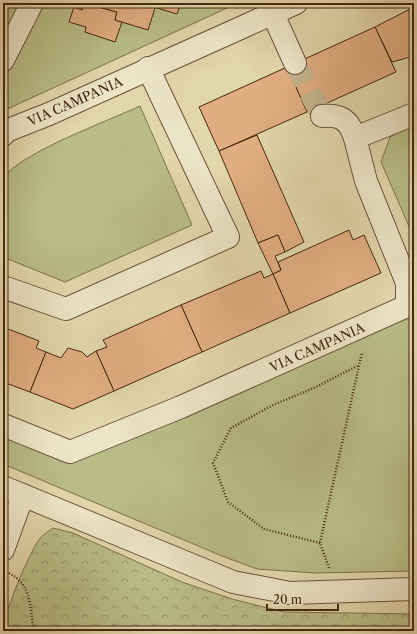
<svg xmlns="http://www.w3.org/2000/svg" width="417" height="634" font-family="'Libre Caslon Text',serif">
  <defs>
    <pattern id="park-crowns" width="20" height="18" patternUnits="userSpaceOnUse"><rect width="20" height="18" fill="#b8bc86"/><path d="M2 6a3 3 0 1 1 6 0M12 15a3 3 0 1 1 6 0" fill="none" stroke="#97996c"/></pattern>
  </defs>
  <rect width="100%" height="100%" fill="#e2d6ab"/>
  <filter id="stains"><feTurbulence type="fractalNoise" baseFrequency=".005" numOctaves="4"/><feColorMatrix values="0 0 0 0 .2 0 0 0 0 .09 0 0 0 0 .02 0 0 0 .5 -.17"/></filter>
  <radialGradient id="worn" r=".72"><stop offset=".6" stop-color="#630" stop-opacity="0"/><stop offset="1" stop-color="#630" stop-opacity=".3"/></radialGradient>
  <g fill="#b8bc86" stroke="#7f724d">
    <path d="M 3,3 L 238,3 L 3,111 Z"/>
    <path d="M 140,106 L 192,225 L 65,282 L 3,257 L 3,178 C 22,152 108,121 140,106 Z"/>
    <path d="M 409,126 L 414,126 L 414,238 L 381,162 L 390,137 Z"/>
    <path d="M 414,315 L 414,571 L 315,573 L 257,569 L 222,556 L 3,464 L 3,436 L 72,463 Z"/>
  </g>
  <path fill="url(#park-crowns)" stroke="#7f724d" d="M 53,528 L 73,533 L 182,582 L 232,599 L 284,612 L 414,614 L 414,631 L 3,631 C 3,615 29,553 39,540 C 42,535 49,531 53,528 Z"/>
  <g fill="#e0ae81" stroke="#462714">
    <path d="M 84,3 L 117,12 L 115,20 L 122,22 L 115,42 L 85,32 L 86,27 L 69,22 L 74,7 L 82,10 Z"/>
    <path d="M 104,3 L 147,3 L 147,5 L 155,8 L 148,30 L 115,20 L 117,12 L 102,8 Z"/>
    <path d="M 147,3 L 181,3 L 177,14 L 147,5 Z"/>
    <path d="M 414,7 L 414,56 L 392,62 L 375,27 Z"/>
    <path d="M 375,27 L 396,72 L 307,112 L 287,67 Z"/>
    <path d="M 287,67 L 307,112 L 219,151 L 199,107 Z"/>
    <path d="M 257,135 L 304,242 L 285,252 L 278,235 L 258,243 L 219,151 Z"/>
    <path d="M 349,230 L 353,240 L 364,235 L 381,273 L 290,313 L 273,274 L 281,270 L 278,262 Z"/>
    <path d="M 278,235 L 285,252 L 275,256 L 281,270 L 273,274 L 258,243 Z"/>
    <path d="M 261,271 L 264,278 L 273,274 L 290,313 L 202,352 L 181,305 Z"/>
    <path d="M 181,305 L 202,352 L 114,391 L 96,351 L 107,347 L 103,340 Z"/>
    <path d="M 3,327 L 39,341 L 36,348 L 46,352 L 30,392 L 3,382 Z"/>
    <path d="M 68,348 L 82,352 L 87,357 L 96,351 L 114,391 L 73,409 L 30,392 L 46,352 L 61,358 Z"/>
  </g>
  <g fill="none" stroke-linecap="round" stroke-linejoin="round">
    <path stroke="#c3b38d" stroke-width="22" stroke-dasharray="22 11" stroke-linecap="butt" d="M 295,63 L 322,116"/>
    <defs>
      <g id="minor">
        <path d="M 273,14 L 295,63"/>
        <path d="M 3,60 L 31,5"/>
        <path d="M 322,116 C 341,114 349,120 355,138"/>
        <path d="M 3,135 L 6,131 L 49,114 L 296,3"/>
        <path d="M 3,287 L 66,309 L 228,237 L 148,68"/>
        <path d="M 3,425 L 70,452 L 181,407 L 407,306 L 407,283 L 366,181 L 355,138 L 414,114"/>
        <path d="M 3,487 L 233,582 L 290,593 L 414,589"/>
        <path d="M 3,550 L 23,495"/>
      </g>
    </defs>
    <use href="#minor" stroke="#6d533a" stroke-width="24"/>
    <g stroke="#462714" stroke-width="2.5" stroke-dasharray="1 2" stroke-linecap="butt">
      <path d="M 320,543 L 264,529 L 228,502 L 213,463 L 231,428 L 273,405 L 314,388 L 359,365"/>
      <path d="M 329,568 L 320,543 L 362,352"/>
      <path d="M 9,573 C 31,585 30,604 33,626 L 38,631"/>
    </g>
    <use href="#minor" stroke="#ece4c8" stroke-width="22"/>
  </g>
  <g text-anchor="middle" stroke-width="3" stroke-linejoin="round" paint-order="stroke">
    <g font-size="13" fill="#462714" stroke="#ece4c8">
      <text transform="translate(75 101) rotate(-24)" y="5">VIA CAMPANIA</text>
      <text transform="translate(317 347) rotate(-24)" y="5">VIA CAMPANIA</text>
    </g>
  </g>
  <rect width="417" height="634" fill="none" stroke="#e2d6ab" stroke-width="16"/>
  <rect x="4" y="4" width="409" height="626" fill="none" stroke="#462714" stroke-width="2"/>
  <rect x="8" y="8" width="401" height="618" fill="none" stroke="#462714"/>
  <path d="M267 604v6h71v-6" fill="none" stroke="#462714" stroke-width="2"/>
  <text x="273" y="604" font-size="12" fill="#462714" stroke="#ece4c8" stroke-width="3" paint-order="stroke">20 m</text>
  <rect width="100%" height="100%" filter="url(#stains)"/>
  <rect width="100%" height="100%" fill="url(#worn)"/>
</svg>
